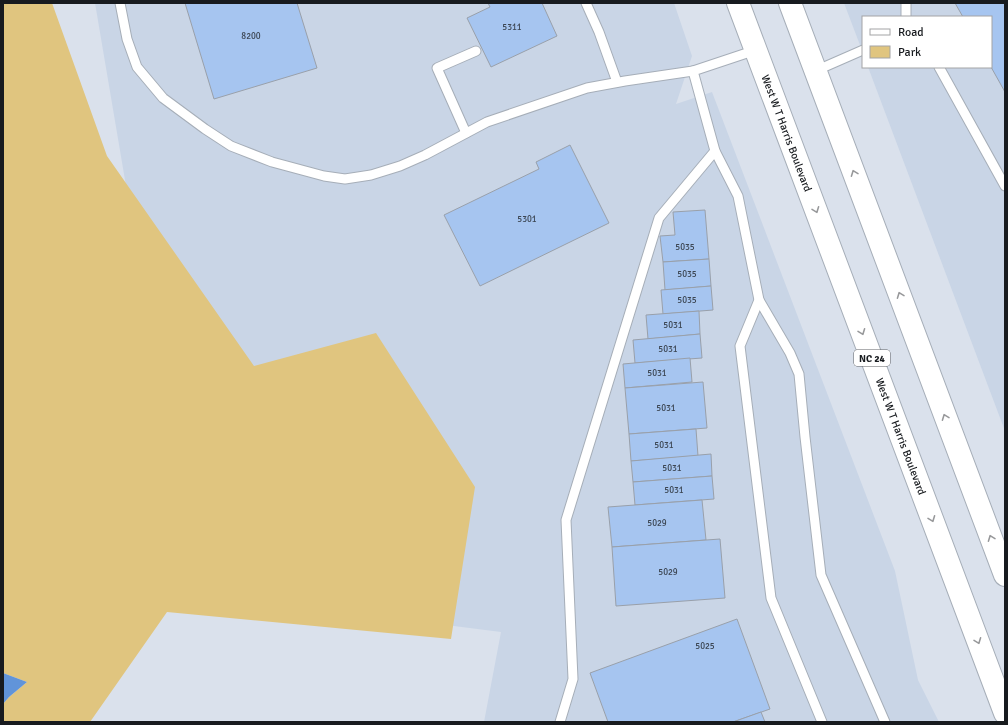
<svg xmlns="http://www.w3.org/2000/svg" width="1008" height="725" font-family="Signika,sans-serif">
  <rect width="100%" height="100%" fill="#dae1ec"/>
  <g fill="#c9d5e6">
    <path d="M 95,3 L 674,3 L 692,56 L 676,104 L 712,92 L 895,571 L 918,680 L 939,722 L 484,722 L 501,632 L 195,593 Z"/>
    <path d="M 844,3 L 1005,3 L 1005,431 L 868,67 L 991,67 L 991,17 L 863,17 L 863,53 Z"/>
  </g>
  <path fill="#e0c57f" d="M 3,3 L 52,3 L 107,156 L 254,366 L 376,333 L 475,487 L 451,639 L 167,612 L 90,722 L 3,722 L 3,704 L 9,697 L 27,682 L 3,673 Z"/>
  <path fill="#6194d9" d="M 3,673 L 27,682 L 9,697 L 3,704 Z"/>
  <g fill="#a6c5f0" stroke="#99a0aa">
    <path d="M 185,3 L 297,3 L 317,68 L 214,99 Z"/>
    <path d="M 488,3 L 542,3 L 557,36 L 491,67 L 467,18 L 490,7 Z"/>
    <path d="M 955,3 L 1005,3 L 1005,92 L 991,67 L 991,17 L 963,17 Z"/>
    <path d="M 570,145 L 609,223 L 480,286 L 444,215 L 539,169 L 536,162 Z"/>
    <path d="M 705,210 L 709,259 L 663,262 L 660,236 L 675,235 L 673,212 Z"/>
    <path d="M 709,259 L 711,286 L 665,290 L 663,262 Z"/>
    <path d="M 711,286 L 713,310 L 663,314 L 661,290 Z"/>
    <path d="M 699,311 L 700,334 L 648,339 L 646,315 Z"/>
    <path d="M 700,334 L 702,358 L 635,363 L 633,340 Z"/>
    <path d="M 690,358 L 692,382 L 625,388 L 623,364 Z"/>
    <path d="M 703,382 L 707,428 L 629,434 L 625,388 Z"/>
    <path d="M 696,429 L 698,456 L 631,461 L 629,434 Z"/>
    <path d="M 711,454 L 712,476 L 633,482 L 631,461 Z"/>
    <path d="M 712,476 L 714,499 L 635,505 L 633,482 Z"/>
    <path d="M 702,500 L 706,540 L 612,547 L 608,507 Z"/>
    <path d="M 720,539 L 725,598 L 616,606 L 612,547 Z"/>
    <path d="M 737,619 L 770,709 L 733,722 L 608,722 L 590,673 Z"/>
    <path d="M 761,712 L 765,722 L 733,722 Z"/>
  </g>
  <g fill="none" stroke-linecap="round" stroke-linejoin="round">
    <defs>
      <g id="service">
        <path d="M 120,3 L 127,39 L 137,67 L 163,98 L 205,129 L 231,146 L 272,162 L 324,176 L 345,179 L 371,175 L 400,166 L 425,155 L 487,122 L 587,88 L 625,81 L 693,71"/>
        <path d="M 586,3 L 599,32 L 617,82"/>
        <path d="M 906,17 L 906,3"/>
        <path d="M 756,50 L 693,71 L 715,151 L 738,196 L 759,300 L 740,346 L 771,598 L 822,722"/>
        <path d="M 939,67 L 1005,186"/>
        <path d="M 815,71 L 863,50"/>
        <path d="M 466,133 L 437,68 L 476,51"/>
        <path d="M 759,300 L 790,353 L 799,374 L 805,437 L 821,575 L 885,722"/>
        <path d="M 560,722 L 573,679 L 566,520 L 659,218 L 715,151"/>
      </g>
      <g id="primary">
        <path id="s1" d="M 738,3 L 1005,713"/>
        <path d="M 790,3 L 1005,575"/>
      </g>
    </defs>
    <use href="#service" stroke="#a6aeb8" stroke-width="11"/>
    <use href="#primary" stroke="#a6aeb8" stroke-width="24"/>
    <use href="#service" stroke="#fff" stroke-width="9"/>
    <use href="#primary" stroke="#fff" stroke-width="22"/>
  </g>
  <defs><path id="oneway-chevron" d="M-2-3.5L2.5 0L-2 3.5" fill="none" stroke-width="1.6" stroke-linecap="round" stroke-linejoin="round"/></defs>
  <g stroke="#97989a">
    <use href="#oneway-chevron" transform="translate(854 173) rotate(-111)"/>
    <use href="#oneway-chevron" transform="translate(816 210) rotate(69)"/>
    <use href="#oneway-chevron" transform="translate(900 295) rotate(-111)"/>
    <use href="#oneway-chevron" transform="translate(862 332) rotate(69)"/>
    <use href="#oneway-chevron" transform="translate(945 417) rotate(-111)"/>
    <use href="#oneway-chevron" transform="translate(932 519) rotate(69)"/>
    <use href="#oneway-chevron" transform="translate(991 538) rotate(-111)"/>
    <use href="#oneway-chevron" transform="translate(978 641) rotate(69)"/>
  </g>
  <g text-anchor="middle" stroke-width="3" stroke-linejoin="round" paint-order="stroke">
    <g font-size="9" fill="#3c4653">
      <text x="512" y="30">5311</text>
      <text x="251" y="39">8200</text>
      <text x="527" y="222">5301</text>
      <text x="685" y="250">5035</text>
      <text x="687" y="277">5035</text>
      <text x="687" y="303">5035</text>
      <text x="673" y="328">5031</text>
      <text x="668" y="352">5031</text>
      <text x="657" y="376">5031</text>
      <text x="666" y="411">5031</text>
      <text x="664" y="448">5031</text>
      <text x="672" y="471">5031</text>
      <text x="674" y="493">5031</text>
      <text x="657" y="526">5029</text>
      <text x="668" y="575">5029</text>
      <text x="705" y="649">5025</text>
    </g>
    <rect fill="#fff" stroke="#5d5f62" stroke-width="1" x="854" y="350" width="36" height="16" rx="3"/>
    <g font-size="10" font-weight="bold" fill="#181b1f">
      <text x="872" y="362">NC 24</text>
    </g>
    <g font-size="11" fill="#181b1f" stroke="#fff">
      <text dy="4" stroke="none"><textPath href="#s1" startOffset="139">West W T Harris Boulevard</textPath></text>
      <text dy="4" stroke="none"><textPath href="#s1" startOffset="463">West W T Harris Boulevard</textPath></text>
    </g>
  </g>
  <rect width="1008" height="725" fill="none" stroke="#181b1f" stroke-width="8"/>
  <rect x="862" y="16" width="130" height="52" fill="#ffffff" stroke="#a3a4a5"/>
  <rect x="870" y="29" width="20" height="6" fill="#ffffff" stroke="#a3a4a5"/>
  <text x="898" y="36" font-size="12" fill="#181b1f">Road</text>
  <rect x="870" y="46" width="20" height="12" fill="#e0c57f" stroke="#a3a4a5"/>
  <text x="898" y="56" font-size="12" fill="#181b1f">Park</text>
</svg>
